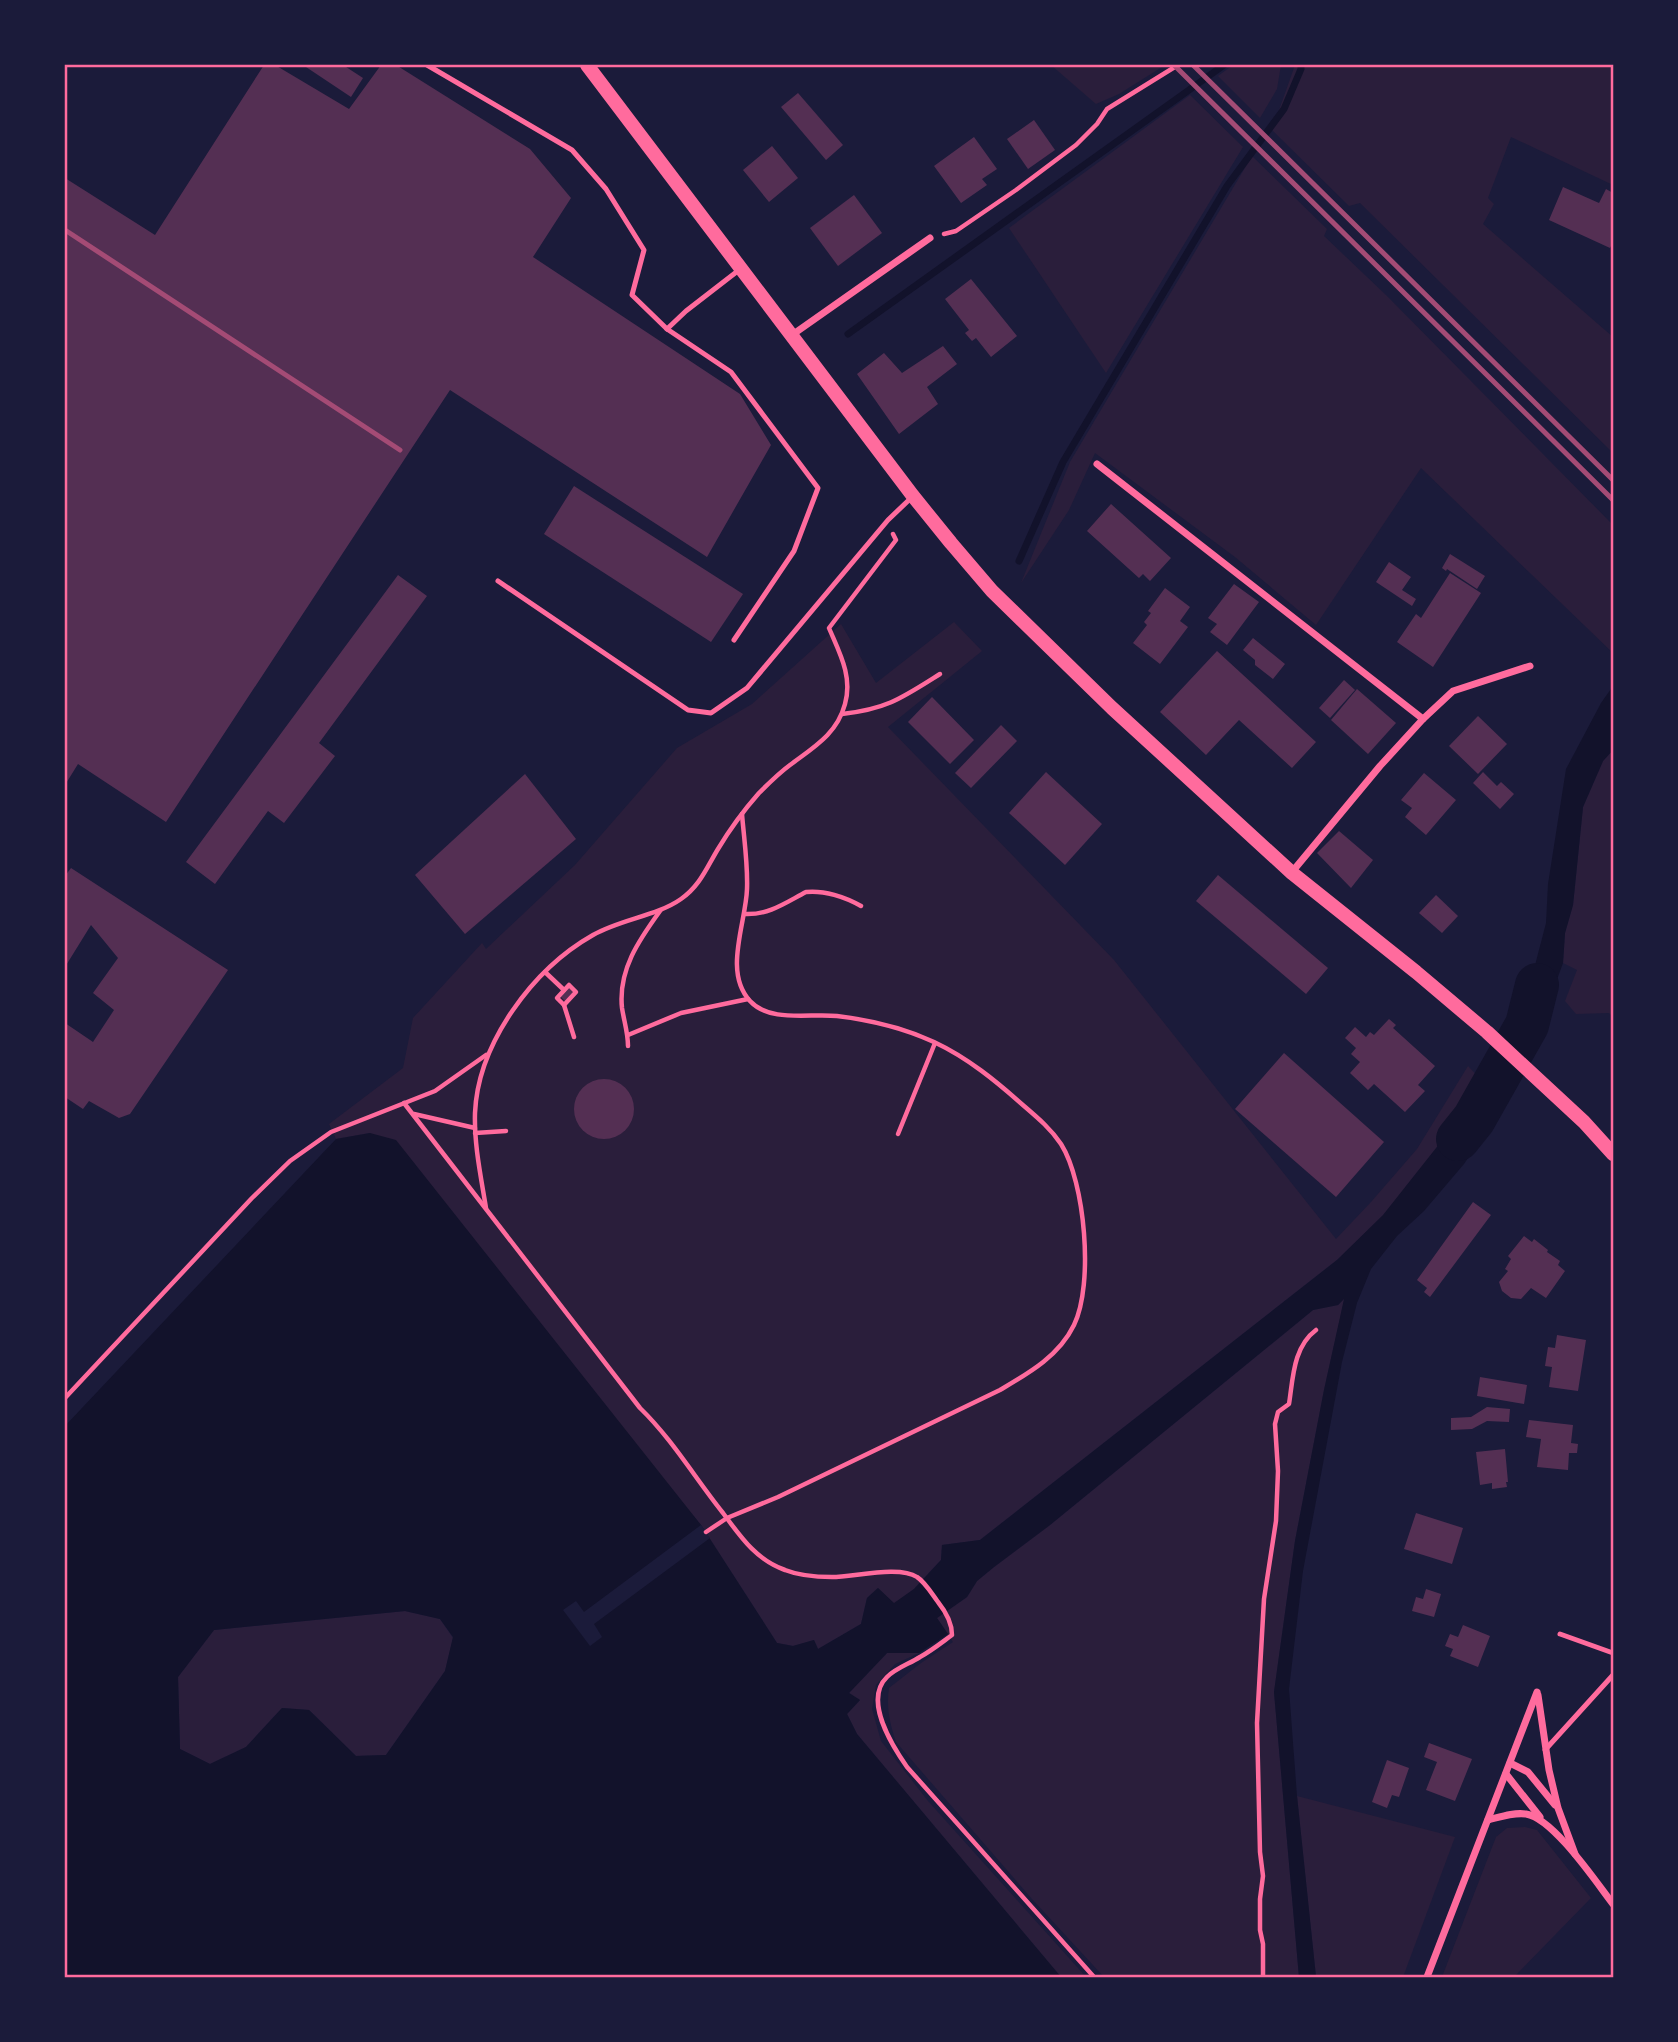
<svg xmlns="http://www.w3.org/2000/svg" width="1678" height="2042" font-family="Jost,sans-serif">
  <rect width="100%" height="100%" fill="#1b1b3a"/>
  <g fill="#2a1e3b">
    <path d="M 1051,65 L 1159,65 L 1162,67 L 1119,94 L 1096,104 Z"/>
    <path d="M 1233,65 L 1281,65 L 1277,89 L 1260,118 L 1218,76 Z"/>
    <path d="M 1295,65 L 1613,65 L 1613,185 L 1511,137 L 1488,198 L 1494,204 L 1483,224 L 1613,337 L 1613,453 L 1360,203 L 1349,206 L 1272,130 Z"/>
    <path d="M 1190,95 L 1243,147 L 1106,373 L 1009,228 Z"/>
    <path d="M 1252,156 L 1327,229 L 1324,236 L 1387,296 L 1613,525 L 1613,653 L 1421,468 L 1316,625 L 1235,557 L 1095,453 L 1069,510 L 1021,583 L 1070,462 Z"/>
    <path d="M 954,622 L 982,651 L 888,727 L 1114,960 L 1336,1239 L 1371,1202 L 1417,1149 L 1468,1066 L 1486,1085 L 1383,1216 L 1337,1260 L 980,1540 L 942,1545 L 941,1560 L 914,1589 L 894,1604 L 878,1588 L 867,1598 L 861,1624 L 818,1649 L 814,1640 L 793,1646 L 777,1643 L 701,1525 L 370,1133 L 336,1139 L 329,1124 L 403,1068 L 413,1018 L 482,943 L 486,949 L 575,865 L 677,748 L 752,704 L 841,624 L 876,683 Z"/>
    <path d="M 1613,750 L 1613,1017 L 1609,1013 L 1576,1014 L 1565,1001 L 1577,970 L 1563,963 L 1565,933 L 1573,905 L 1583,807 L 1603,761 Z"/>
    <path d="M 1345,1297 L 1324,1390 L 1295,1541 L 1274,1692 L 1299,1977 L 1104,1977 L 1032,1899 L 896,1742 C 890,1724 886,1707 889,1688 L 921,1663 L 953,1642 L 937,1618 L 967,1597 L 977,1581 L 994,1567 L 1050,1525 L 1313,1310 L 1338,1305 Z"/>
    <path d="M 405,1611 L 440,1619 L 453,1638 L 445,1671 L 386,1755 L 356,1756 L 309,1710 L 282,1708 L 246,1747 L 210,1764 L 180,1749 L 178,1677 L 214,1630 Z"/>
    <path d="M 887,1653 L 919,1653 L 895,1664 L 876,1685 L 872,1709 L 881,1741 L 928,1801 L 1086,1977 L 1061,1977 L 857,1734 L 847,1714 L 860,1700 L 849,1693 Z"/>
    <path d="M 1297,1796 L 1455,1837 L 1403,1977 L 1316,1977 Z"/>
    <path d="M 1525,1827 L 1537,1830 L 1591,1898 L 1514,1977 L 1442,1977 L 1496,1837 L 1507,1828 Z"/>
  </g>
  <g fill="#12122b" fill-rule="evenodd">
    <path d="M 1613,686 L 1613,750 L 1603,761 L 1583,807 L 1573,905 L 1565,933 L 1563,963 L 1530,1054 L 1509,1034 L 1527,996 L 1546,923 L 1548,884 L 1566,769 L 1601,703 Z"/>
    <path d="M 1486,1085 L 1505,1104 L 1464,1164 L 1424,1211 L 1397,1236 L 1371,1269 L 1357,1303 L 1342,1362 L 1303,1571 L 1289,1689 L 1297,1796 L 1316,1977 L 1299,1977 L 1274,1692 L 1295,1541 L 1324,1390 L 1344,1299 L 1338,1305 L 1313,1310 L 1050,1525 L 994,1567 L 977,1581 L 967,1597 L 937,1618 L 948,1634 L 919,1653 L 887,1653 L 849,1693 L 860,1700 L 847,1714 L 857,1734 L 1061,1977 L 65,1977 L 65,1426 L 336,1139 L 370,1133 L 396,1140 L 701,1525 L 777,1643 L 793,1646 L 814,1640 L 818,1649 L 861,1624 L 867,1598 L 878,1588 L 894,1603 L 914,1589 L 941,1560 L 942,1545 L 980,1540 L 1337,1260 L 1383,1215 ZM 405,1611 L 440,1619 L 453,1637 L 445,1671 L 386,1755 L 356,1756 L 309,1710 L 282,1708 L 246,1747 L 210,1764 L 180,1749 L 178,1677 L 214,1630 Z"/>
  </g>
  <path fill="#1b1b3a" d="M 701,1525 L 710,1538 L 594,1624 L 602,1637 L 590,1646 L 563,1610 L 576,1601 L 584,1612 Z"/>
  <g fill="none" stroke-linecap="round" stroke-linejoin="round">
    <g stroke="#12122b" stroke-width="7">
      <path d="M 848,334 L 1224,65"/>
      <path d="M 1019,561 L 1063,462 L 1227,186 L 1284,109 L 1301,69 L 1301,65"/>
    </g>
    <path stroke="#12122b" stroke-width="44" d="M 1458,1139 L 1474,1119 L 1527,1025 L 1537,985"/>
  </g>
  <g fill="#542f53">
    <path d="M 264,65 L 275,65 L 349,109 L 381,65 L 396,65 L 530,149 L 571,198 L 533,257 L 740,394 L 771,445 L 707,557 L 450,390 L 166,822 L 78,764 L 65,785 L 65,178 L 155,235 Z"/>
    <path d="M 303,65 L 343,65 L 363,78 L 351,97 Z"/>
    <path d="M 798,93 L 843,145 L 826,160 L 781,107 Z"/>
    <path d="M 1034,120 L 1055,150 L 1028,169 L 1007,139 Z"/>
    <path d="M 974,137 L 997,169 L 982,179 L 987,185 L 961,203 L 934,166 Z"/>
    <path d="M 772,146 L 798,178 L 769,202 L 743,170 Z"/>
    <path d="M 1563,187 L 1599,203 L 1606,189 L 1613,193 L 1613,242 L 1610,248 L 1549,220 Z"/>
    <path d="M 854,195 L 882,233 L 838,266 L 810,228 Z"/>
    <path d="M 971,279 L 1017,336 L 991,357 L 976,338 L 972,341 L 965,333 L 969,330 L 945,299 Z"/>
    <path d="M 943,346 L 957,364 L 927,387 L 938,404 L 899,434 L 857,374 L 884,353 L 902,373 Z"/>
    <path d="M 574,486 L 743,594 L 711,642 L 544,534 Z"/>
    <path d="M 1111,504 L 1171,558 L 1150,581 L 1143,574 L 1139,578 L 1087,531 Z"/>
    <path d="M 1450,554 L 1485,576 L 1477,589 L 1447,569 L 1446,571 L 1442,568 Z"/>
    <path d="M 1389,562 L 1411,577 L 1402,590 L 1416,599 L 1412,606 L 1376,582 Z"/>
    <path d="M 1450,573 L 1481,593 L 1433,667 L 1397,642 L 1416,614 L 1421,618 Z"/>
    <path d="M 398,575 L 427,596 L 319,743 L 335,756 L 284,823 L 268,811 L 215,884 L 186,862 Z"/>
    <path d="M 1234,584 L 1259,602 L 1227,645 L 1210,632 L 1217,624 L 1208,618 Z"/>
    <path d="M 1165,588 L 1190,607 L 1180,621 L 1188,627 L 1160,664 L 1133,643 L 1147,625 L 1144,622 L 1151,613 L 1148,611 Z"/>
    <path d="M 1253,638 L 1285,664 L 1273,679 L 1255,665 L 1255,660 L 1243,650 Z"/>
    <path d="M 1217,651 L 1316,742 L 1292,768 L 1239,720 L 1206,755 L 1160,712 Z"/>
    <path d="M 1344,680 L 1355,690 L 1330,718 L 1319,708 Z"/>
    <path d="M 1357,689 L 1396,723 L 1368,754 L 1331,720 Z"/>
    <path d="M 932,697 L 974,740 L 950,764 L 908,722 Z"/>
    <path d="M 1478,716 L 1507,744 L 1478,774 L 1449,746 Z"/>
    <path d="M 1001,725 L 1017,741 L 971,788 L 955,773 Z"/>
    <path d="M 1046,772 L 1102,824 L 1065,865 L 1009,813 Z"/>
    <path d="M 1483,772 L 1497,786 L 1501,782 L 1514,794 L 1500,809 L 1473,783 Z"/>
    <path d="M 1424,773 L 1456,800 L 1426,835 L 1405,817 L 1412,808 L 1401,800 Z"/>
    <path d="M 525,774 L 576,839 L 465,934 L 415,875 Z"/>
    <path d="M 1339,831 L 1373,860 L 1351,888 L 1317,853 Z"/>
    <path d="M 71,868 L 228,970 L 130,1114 L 119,1118 L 89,1101 L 83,1109 L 65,1097 L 65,1023 L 93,1042 L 114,1010 L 93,993 L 118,958 L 91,925 L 65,967 L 65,876 Z"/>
    <path d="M 1218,875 L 1328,968 L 1306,994 L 1196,901 Z"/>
    <path d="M 1436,895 L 1458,916 L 1442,933 L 1419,913 Z"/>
    <path d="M 568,987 L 574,993 L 566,1002 L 560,996 Z"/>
    <path d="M 1389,1019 L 1396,1025 L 1393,1028 L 1435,1066 L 1418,1085 L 1425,1091 L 1405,1112 L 1374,1084 L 1368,1090 L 1350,1073 L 1360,1062 L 1351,1054 L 1356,1048 L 1345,1038 L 1355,1027 L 1366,1037 L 1370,1032 L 1374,1035 Z"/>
    <path d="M 1284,1053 L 1384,1142 L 1336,1197 L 1235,1109 Z"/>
    <circle cx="604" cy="1109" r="30"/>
    <path d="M 1473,1202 L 1491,1215 L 1430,1297 L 1424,1292 L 1427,1288 L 1417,1280 Z"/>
    <path d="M 1524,1236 L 1532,1242 L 1534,1239 L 1548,1250 L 1547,1252 L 1560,1261 L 1558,1265 L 1565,1271 L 1546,1298 L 1531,1288 L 1521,1299 L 1511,1298 L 1502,1291 L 1499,1282 L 1508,1271 L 1505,1269 L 1511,1259 L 1508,1256 Z"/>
    <path d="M 1557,1335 L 1586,1340 L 1578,1391 L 1549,1387 L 1552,1367 L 1545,1366 L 1548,1347 L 1555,1348 Z"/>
    <path d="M 1480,1377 L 1527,1385 L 1524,1404 L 1477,1396 Z"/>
    <path d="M 1487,1407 L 1510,1409 L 1509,1422 L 1487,1421 L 1472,1429 L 1451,1430 L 1451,1418 L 1471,1417 Z"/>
    <path d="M 1529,1420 L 1573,1425 L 1571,1443 L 1578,1444 L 1577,1453 L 1569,1453 L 1568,1470 L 1537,1467 L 1541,1439 L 1526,1437 Z"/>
    <path d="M 1505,1449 L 1508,1482 L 1506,1482 L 1507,1487 L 1492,1489 L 1492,1483 L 1480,1485 L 1476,1452 Z"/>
    <path d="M 1416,1513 L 1463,1528 L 1452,1564 L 1404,1549 Z"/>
    <path d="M 1426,1589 L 1441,1594 L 1434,1617 L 1412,1611 L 1416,1597 L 1423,1599 Z"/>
    <path d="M 1463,1625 L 1490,1636 L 1478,1667 L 1450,1656 L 1453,1649 L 1445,1646 L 1450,1634 L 1458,1637 Z"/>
    <path d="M 1429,1743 L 1472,1759 L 1455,1801 L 1426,1790 L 1437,1762 L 1424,1757 Z"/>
    <path d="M 1387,1760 L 1409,1768 L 1399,1797 L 1392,1795 L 1387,1808 L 1372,1802 Z"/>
  </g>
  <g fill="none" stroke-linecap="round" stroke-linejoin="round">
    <g stroke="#ff6b9d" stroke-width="4.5">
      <path d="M 944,234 L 956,231 L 1016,190 L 1076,145 L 1097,124 L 1107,109 L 1178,65"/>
      <path d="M 842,714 C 887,709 902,698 940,674"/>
      <path d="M 745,914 C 769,915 785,903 806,892 C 824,890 845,897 861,906"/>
      <path d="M 545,972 L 564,990"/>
      <path d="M 569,985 L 576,992 L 564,1005 L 557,998 Z"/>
      <path d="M 564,1005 L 574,1037"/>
      <path d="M 628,1035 L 681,1013 L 748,999"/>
      <path d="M 628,1046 C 628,1033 624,1021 622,1008 C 618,970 639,940 660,911"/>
      <path d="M 404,1103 L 640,1408 C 672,1439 695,1478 723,1513 C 740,1536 756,1560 785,1570 C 800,1576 816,1577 832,1577 C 854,1577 899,1565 917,1577 C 925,1582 932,1594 938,1602 C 946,1612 952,1622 952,1635 C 941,1643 931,1651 920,1657 C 909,1664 896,1668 887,1677 C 863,1700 893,1747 907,1767 L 1094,1977"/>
      <path d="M 414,1114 L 475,1128"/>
      <path d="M 475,1133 L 506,1131"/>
      <path d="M 898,1134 L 935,1043"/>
      <path d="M 486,1208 C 481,1177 474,1145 475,1113 C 478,1043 533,969 593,935 C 621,919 657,916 681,899 C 700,886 707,867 718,849 C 730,829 744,810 759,793 C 769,783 779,773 790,765 C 814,747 837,734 845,704 C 853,676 839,652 829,628 L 896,540 L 893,534"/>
      <path d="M 65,1398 L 252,1198 L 290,1161 L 331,1132 L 435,1091 L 486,1055"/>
      <path d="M 706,1532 L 727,1518 L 778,1497 L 1000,1390 C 1029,1373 1059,1356 1074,1325 C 1094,1284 1085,1182 1061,1144 C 1051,1129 1038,1118 1024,1106 C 996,1081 968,1058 934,1042 C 904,1028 870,1020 837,1016 C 810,1013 770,1023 750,1001 C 723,972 746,923 747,889 C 748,864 744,839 742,814"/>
      <path d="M 1263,1977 L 1263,1944 L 1260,1930 L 1260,1899 L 1263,1876 L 1260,1852 L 1257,1723 L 1264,1599 L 1276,1521 L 1278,1471 L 1275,1424 L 1278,1412 L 1289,1404 C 1293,1379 1293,1347 1316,1330"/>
    </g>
    <g stroke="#ff6b9d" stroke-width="5">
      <path d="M 427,65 L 572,150 L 606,189 L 644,250 L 632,295 L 667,329 L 686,311 L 739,270"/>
      <path d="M 667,329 L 731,372 L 818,488 L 794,551 L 734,640"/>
      <path d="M 498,581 L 688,710 L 711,713 L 747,688 L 888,520 L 911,498"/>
      <path d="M 1560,1634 L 1613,1653"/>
      <path d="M 1545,1750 L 1613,1675"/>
    </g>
    <g stroke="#ff6b9d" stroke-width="7">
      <path d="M 792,335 L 930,238"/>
      <path d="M 1097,464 L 1423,719 L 1380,766 L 1292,872"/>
      <path d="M 1423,719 L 1453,691 L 1530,666"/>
      <path d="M 1538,1695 L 1549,1770 L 1558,1808 L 1575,1854"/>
      <path d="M 1510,1763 L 1528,1772 L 1555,1805"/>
      <path d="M 1506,1774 L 1540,1817"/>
      <path d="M 1488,1820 C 1500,1817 1514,1812 1526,1814 C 1553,1818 1596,1882 1613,1904"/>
      <path d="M 1427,1977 L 1537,1692"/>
    </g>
    <path stroke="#ff6b9d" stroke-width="14" d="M 587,65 L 913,496 L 951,543 L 992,591 L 1112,708 L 1292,873 L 1416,972 L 1487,1032 L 1584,1122 L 1613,1154"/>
    <g stroke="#a44b75" stroke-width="5">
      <path d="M 1174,65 L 1613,500"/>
      <path d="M 1193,65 L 1613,480"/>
      <path d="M 65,230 L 400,450"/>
    </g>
  </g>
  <rect width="1678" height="2042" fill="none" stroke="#1b1b3a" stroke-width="133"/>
  <rect x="66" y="66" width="1546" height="1910" fill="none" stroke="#ff6b9d" stroke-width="2.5"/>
</svg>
